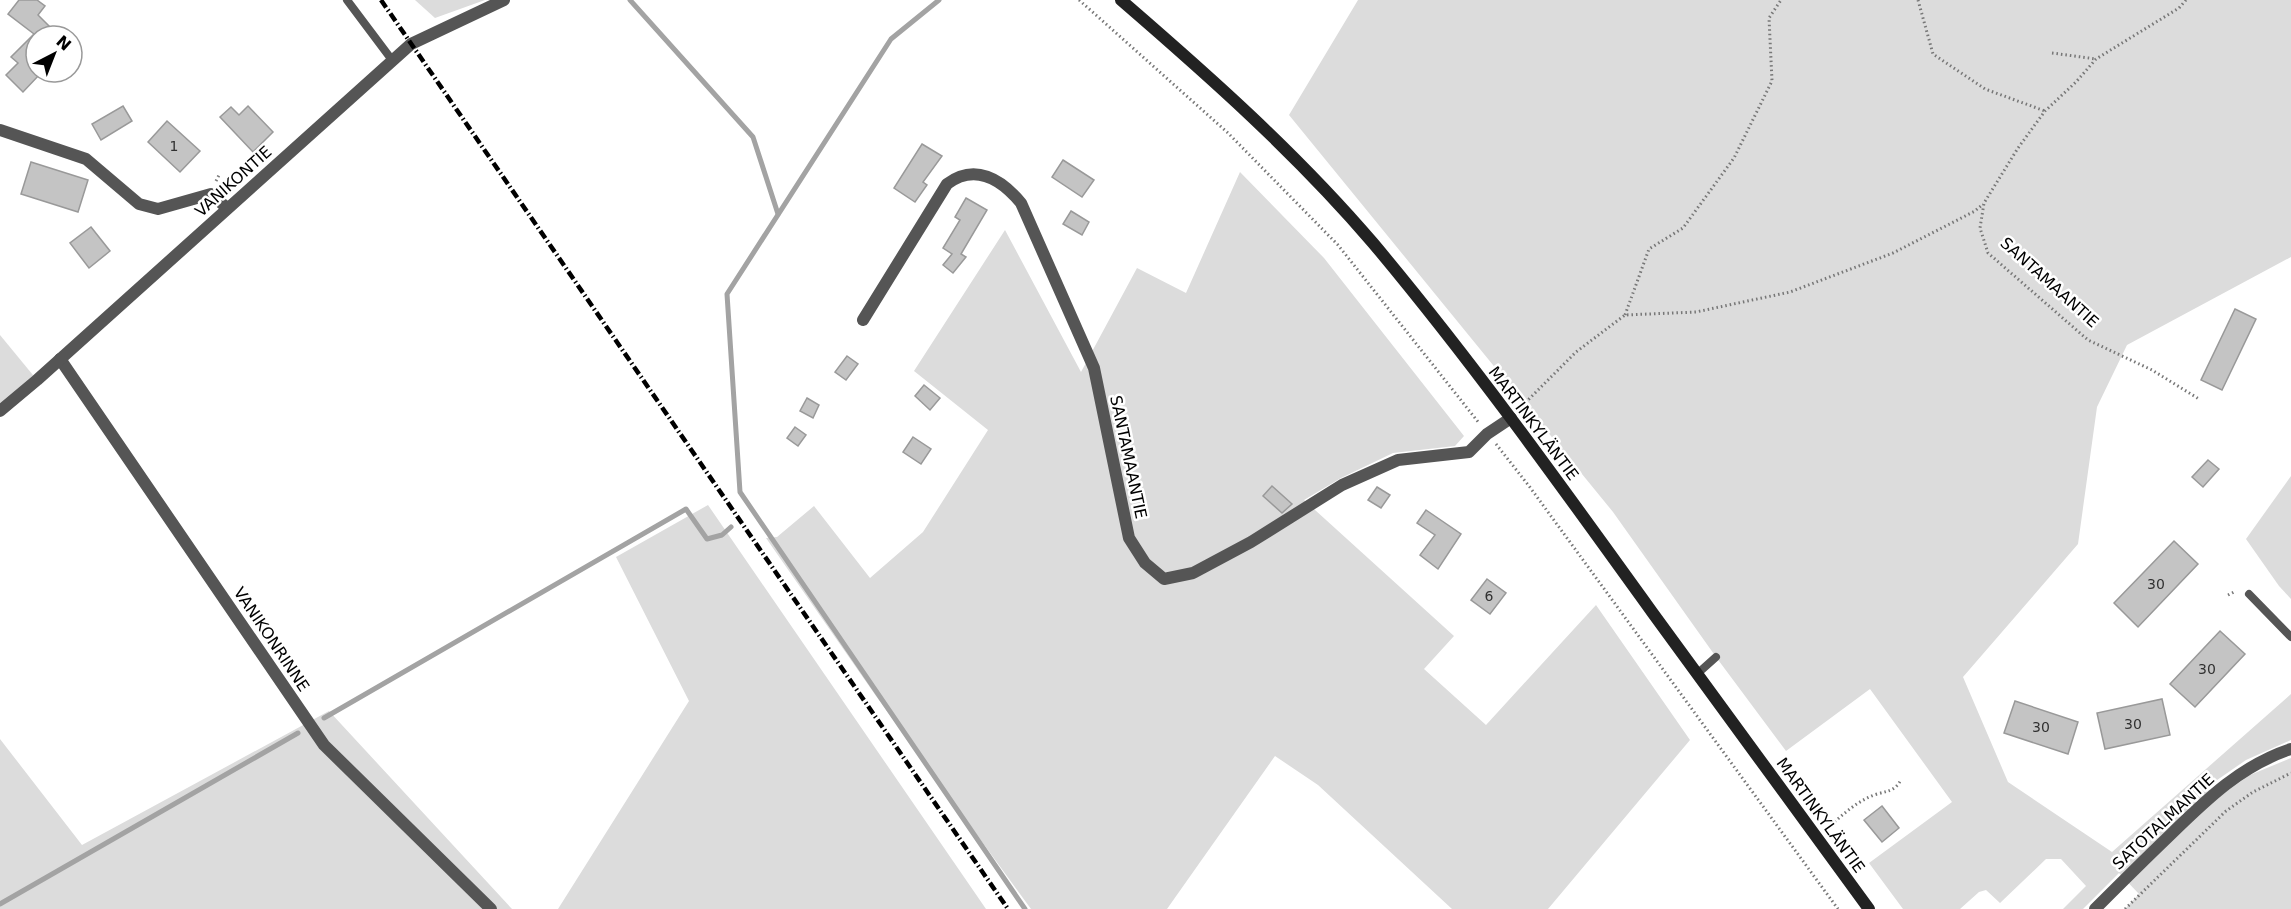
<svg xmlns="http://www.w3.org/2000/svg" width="2291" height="909" font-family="'DejaVu Sans',sans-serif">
  <rect width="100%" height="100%" fill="#fff"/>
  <g fill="#dcdcdc">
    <path d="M 415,0 L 485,0 L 435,18 Z"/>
    <path d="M 1358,0 L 2291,0 L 2291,257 L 2127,345 L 2097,407 L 2078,544 L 1963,677 L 2008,782 L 2112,852 L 2291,694 L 2291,740 L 2246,760 L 2207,787 L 2217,798 L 2250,775 L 2291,758 L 2291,909 L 2125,909 L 2139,894 L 2119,873 L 2083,909 L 2063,909 L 2086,886 L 2061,859 L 2046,859 L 2000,903 L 1986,890 L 1979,892 L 1960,909 L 1903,909 L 1869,863 L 1952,802 L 1870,689 L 1786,751 L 1716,657 L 1613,512 L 1289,115 Z"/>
    <path d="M 1240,172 L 1324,258 L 1464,436 L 1455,446 L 1393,453 L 1341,478 L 1304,500 L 1454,636 L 1424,669 L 1486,725 L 1596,605 L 1690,740 L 1548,909 L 1452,909 L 1318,785 L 1275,756 L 1167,909 L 1031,909 L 876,696 L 766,538 L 777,537 L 814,506 L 870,578 L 923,532 L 988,430 L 914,371 L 1005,230 L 1081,372 L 1137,268 L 1186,293 Z"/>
    <path d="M 0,335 L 37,380 L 0,411 Z"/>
    <path d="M 2291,476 L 2291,599 L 2279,586 L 2246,539 Z"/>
    <path d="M 708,505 L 986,909 L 558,909 L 689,701 L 616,557 Z"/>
    <path d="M 329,711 L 512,909 L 0,909 L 0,739 L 82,845 Z"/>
  </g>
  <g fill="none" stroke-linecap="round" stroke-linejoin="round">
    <g stroke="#a3a3a3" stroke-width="5">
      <path d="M 630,0 L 753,137 L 778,214"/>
      <path d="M 939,0 L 891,39 L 727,294 L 740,492 L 1025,909"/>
      <path d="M 324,718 L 686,509 L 707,539 L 722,535 L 731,527"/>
      <path d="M 0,904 L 298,733"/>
    </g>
  </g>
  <g fill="#c4c4c4" stroke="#999" stroke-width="1.5">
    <path d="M 19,0 L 37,0 L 45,6 L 38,15 L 59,36 L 36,35 L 36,72 L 40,74 L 23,92 L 6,75 L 18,63 L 11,57 L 34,34 L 8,14 Z"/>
    <path d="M 123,106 L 132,121 L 101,140 L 92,124 Z"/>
    <path d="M 248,106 L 273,132 L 253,152 L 220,117 L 231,107 L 239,115 Z"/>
    <path d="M 167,121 L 200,151 L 180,172 L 148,142 Z"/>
    <path d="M 922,144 L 942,156 L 923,182 L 927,185 L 915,202 L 894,188 Z"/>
    <path d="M 1063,160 L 1094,180 L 1082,197 L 1052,177 Z"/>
    <path d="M 31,162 L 88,180 L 78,212 L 21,194 Z"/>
    <path d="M 966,198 L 987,210 L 961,254 L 966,257 L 953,273 L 943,265 L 952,254 L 943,248 L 960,220 L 955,217 Z"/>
    <path d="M 1071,211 L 1089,222 L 1082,235 L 1063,224 Z"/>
    <path d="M 91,227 L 110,251 L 89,268 L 70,243 Z"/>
    <path d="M 2235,309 L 2256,319 L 2222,390 L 2201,380 Z"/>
    <path d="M 847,356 L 858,364 L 846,380 L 835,372 Z"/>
    <path d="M 924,385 L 940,398 L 930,410 L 915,396 Z"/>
    <path d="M 807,398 L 819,405 L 813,418 L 800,411 Z"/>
    <path d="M 795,427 L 806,435 L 798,446 L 787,438 Z"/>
    <path d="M 913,437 L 931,449 L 921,464 L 903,452 Z"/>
    <path d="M 2208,460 L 2219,469 L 2203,487 L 2192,477 Z"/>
    <path d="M 1272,486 L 1292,504 L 1282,513 L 1263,496 Z"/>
    <path d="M 1377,487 L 1390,495 L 1381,508 L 1368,500 Z"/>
    <path d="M 1426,510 L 1461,534 L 1438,569 L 1420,555 L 1435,535 L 1417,523 Z"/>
    <path d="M 2174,541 L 2198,564 L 2138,627 L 2114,603 Z"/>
    <path d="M 1487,579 L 1506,593 L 1490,614 L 1471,600 Z"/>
    <path d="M 2220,631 L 2245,654 L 2195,707 L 2170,684 Z"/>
    <path d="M 2162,699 L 2170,735 L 2105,749 L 2097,713 Z"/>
    <path d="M 2015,701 L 2078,722 L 2068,754 L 2004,733 Z"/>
    <path d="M 1882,806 L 1899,828 L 1882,842 L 1864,820 Z"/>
  </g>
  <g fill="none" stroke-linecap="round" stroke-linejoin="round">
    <g stroke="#777" stroke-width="3" stroke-dasharray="1.5 3" stroke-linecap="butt">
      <path d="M 1079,0 L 1227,132 L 1338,245 L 1479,423"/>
      <path d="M 1918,0 L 1933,54 L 1985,89 L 2045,111"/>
      <path d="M 2186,0 L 2179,8 L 2096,59 L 2076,82 L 2045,111 L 2018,148 L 1984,203 L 1980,228 L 1988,253 L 2088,340 L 2152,370 L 2199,399"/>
      <path d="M 2052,53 L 2096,59"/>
      <path d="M 216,181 L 220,173"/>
      <path d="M 1625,315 L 1649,249 L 1683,228 L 1734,158 L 1772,81 L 1769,18 L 1781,0"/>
      <path d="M 1519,409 L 1576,352 L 1625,315 L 1696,312 L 1790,292 L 1893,253 L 1975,211 L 1983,204"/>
      <path d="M 1496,444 L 1529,486 L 1838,909"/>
      <path d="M 2228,595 L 2236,591"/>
      <path d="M 1828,828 C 1842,815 1856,802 1874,795 C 1885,791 1896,792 1901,779"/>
      <path d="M 2125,909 L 2226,811 L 2253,792 L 2291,773"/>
    </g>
    <g stroke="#555" stroke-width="8">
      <path d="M 347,0 L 392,60"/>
      <path d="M 2249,594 L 2291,637"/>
      <path d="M 1697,674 L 1716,657"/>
    </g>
    <g stroke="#555" stroke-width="12">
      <path d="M 0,130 L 86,159 L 139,204 L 158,209 L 211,194 L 227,208"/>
      <path d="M 863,320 L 947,184 C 975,163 1001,179 1021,203 L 1094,368 L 1129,538 L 1145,563 L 1164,579 L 1193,573 L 1251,542 L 1342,485 L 1398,460 L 1469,452 L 1487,434 L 1511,418"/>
      <path d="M 60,359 L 324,745 L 491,909"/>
      <path d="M 0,411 L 37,380 L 411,44 L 504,0"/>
      <path d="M 2095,909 C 2118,886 2141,863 2165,840 C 2203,803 2239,766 2291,749"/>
    </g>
    <path stroke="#222" stroke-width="12" d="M 1121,0 C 1209,76 1297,154 1373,243 C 1472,361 1562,487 1652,612 C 1724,711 1797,810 1869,909"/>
    <path stroke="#000" stroke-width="4.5" stroke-dasharray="9 3 1.5 3" stroke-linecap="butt" d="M 381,0 L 1008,909"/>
  </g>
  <g text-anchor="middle" stroke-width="5" stroke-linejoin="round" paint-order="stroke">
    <g font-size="14" fill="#313131">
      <text x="174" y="151">1</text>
      <text x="2156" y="589">30</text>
      <text x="1489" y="601">6</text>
      <text x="2207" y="674">30</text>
      <text x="2133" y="729">30</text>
      <text x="2041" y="732">30</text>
    </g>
    <g font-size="16" fill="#000" stroke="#fff">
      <text transform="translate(233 181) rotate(-42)" y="6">VANIKONTIE</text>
      <text transform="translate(2050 282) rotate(42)" y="6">SANTAMAANTIE</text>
      <text transform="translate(1534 423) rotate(53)" y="6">MARTINKYLÄNTIE</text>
      <text transform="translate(1129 457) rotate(78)" y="6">SANTAMAANTIE</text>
      <text transform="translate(272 639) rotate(56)" y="6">VANIKONRINNE</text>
      <text transform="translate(1821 815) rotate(54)" y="6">MARTINKYLÄNTIE</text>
      <text transform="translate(2163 821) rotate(-43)" y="6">SATOTALMANTIE</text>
    </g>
  </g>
  <g transform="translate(54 54) rotate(42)"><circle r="28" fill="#ffffff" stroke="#999999" stroke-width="1.5"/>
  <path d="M0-4.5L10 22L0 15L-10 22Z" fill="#000000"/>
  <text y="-9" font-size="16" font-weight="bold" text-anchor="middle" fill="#000000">N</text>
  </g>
</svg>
